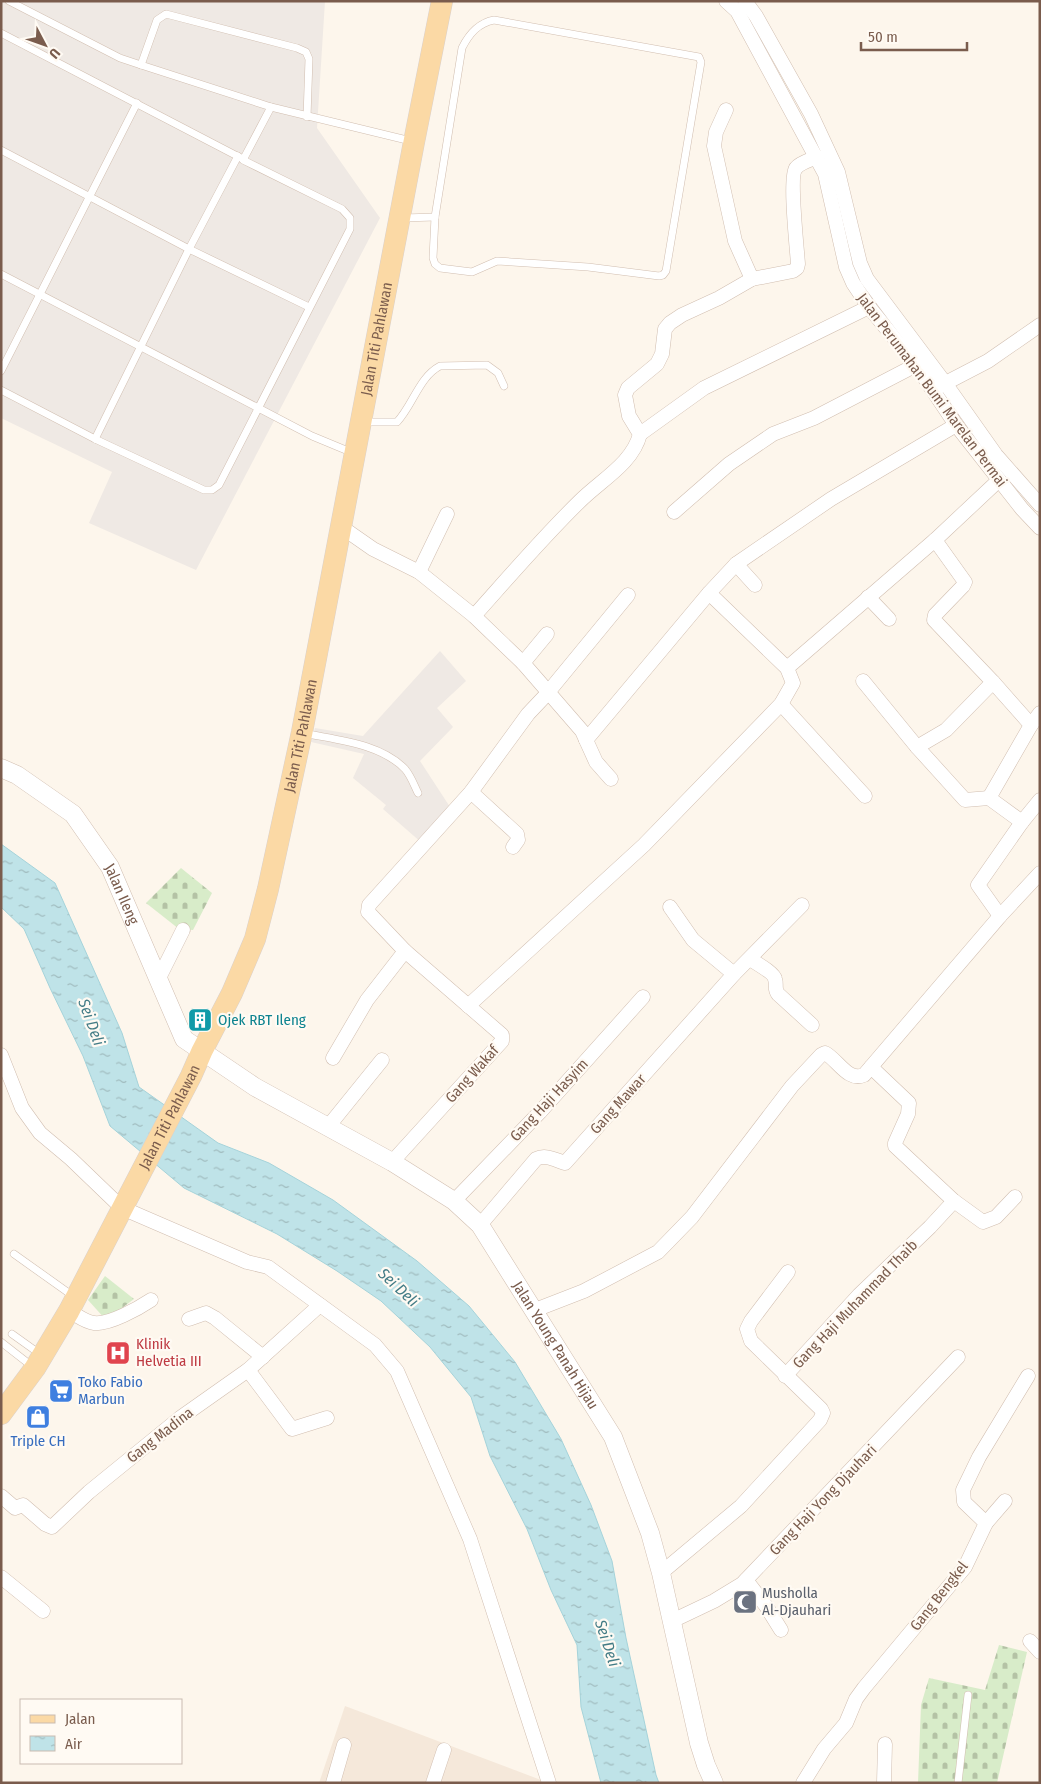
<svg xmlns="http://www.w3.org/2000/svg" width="1041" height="1784" font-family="'Fira Sans Condensed',sans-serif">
  <defs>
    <pattern id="cemetery-stones" width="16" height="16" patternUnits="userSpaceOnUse" patternTransform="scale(1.25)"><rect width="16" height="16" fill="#d8ecc9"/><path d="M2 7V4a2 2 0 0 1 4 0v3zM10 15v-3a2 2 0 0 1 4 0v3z" fill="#b4c2a5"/></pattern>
    <pattern id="water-ripples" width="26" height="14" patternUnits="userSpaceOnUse" patternTransform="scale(1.25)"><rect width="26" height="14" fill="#bfe3e8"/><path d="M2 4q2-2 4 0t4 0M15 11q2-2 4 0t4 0" fill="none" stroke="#a0bbbe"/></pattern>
  </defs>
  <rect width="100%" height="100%" fill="#fdf6ec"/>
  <path fill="#f5e8da" d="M 345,1706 L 541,1780 L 540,1783 L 319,1783 Z"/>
  <g fill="#efe9e4">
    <path d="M 1,1 L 325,1 L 317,128 L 380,218 L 196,570 L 89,523 L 112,472 L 1,418 Z"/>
    <path d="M 440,651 L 466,681 L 437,708 L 453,727 L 420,761 L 450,807 L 422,843 L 383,809 L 386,805 L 353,778 L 364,754 L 311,742 L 315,728 L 363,736 Z"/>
  </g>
  <g fill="url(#cemetery-stones)">
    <path d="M 181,868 L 212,893 L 193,930 L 179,929 L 146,903 Z"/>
    <path d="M 105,1276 L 134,1299 L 106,1320 L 88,1300 Z"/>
    <path d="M 999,1645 L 1027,1652 L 997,1783 L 918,1783 L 921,1705 L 929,1678 L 985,1690 Z"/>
  </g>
  <path fill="url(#water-ripples)" stroke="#a5d3da" d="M 1,844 L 55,883 L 122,1033 L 139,1087 L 218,1143 L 269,1163 L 333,1200 L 417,1261 L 469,1306 L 515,1362 L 561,1439 L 591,1505 L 612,1561 L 626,1638 L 656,1775 L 659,1783 L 601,1783 L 581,1707 L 577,1645 L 551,1590 L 527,1529 L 490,1456 L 471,1397 L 430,1347 L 381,1301 L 337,1271 L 277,1234 L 184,1188 L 110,1126 L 83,1056 L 50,988 L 24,929 L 1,907 Z"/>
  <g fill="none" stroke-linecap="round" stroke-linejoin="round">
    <defs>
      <g id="service">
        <path d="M 9,1 L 120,58 L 141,65 L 271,107 L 411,141"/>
        <path d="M 494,20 L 699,57 L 701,62 L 666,271 L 663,275 L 659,276 L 588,267 L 497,261 L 472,272 L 440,268 L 435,264 L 433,258 L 435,217 L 462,48 C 469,34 478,23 494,20 Z"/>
        <path d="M 1,33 L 241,158"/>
        <path d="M 141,65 L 157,20 L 166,14 L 297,48 L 306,52 L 309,59 L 307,117"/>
        <path d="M 1,150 L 189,249 L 309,307"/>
        <path d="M 403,218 L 435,217"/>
        <path d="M 1,274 L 312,436 L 353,453"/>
        <path d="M 1,371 L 137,103"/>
        <path d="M 1,390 L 95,439 L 204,490 L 212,490 L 219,485 L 350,229 L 350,218 L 342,209 L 243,160 L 271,107"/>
        <path d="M 364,422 L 397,422 C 413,405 419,377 440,366 L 487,365 L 498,373 L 504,386"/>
        <path d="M 95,439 L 189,249 L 238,156"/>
        <path d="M 303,733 C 336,740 380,743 405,769 C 411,776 414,785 418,793"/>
        <path d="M 14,1254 L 73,1296"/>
        <path d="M 12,1334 L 40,1354"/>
        <path d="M 1,1342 L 33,1367"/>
        <path d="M 958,1783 L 968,1695"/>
      </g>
      <g id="minor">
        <path d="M 726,1 L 737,11 L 825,174 L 846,267 L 853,283 L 869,307 L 916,365 L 956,425 L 1022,509 L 1040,528"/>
        <path d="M 745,1 L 756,16 L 811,114 L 838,172 L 860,263 L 867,279 L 945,383 L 996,455 L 1040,505"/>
        <path d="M 726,110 L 716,132 L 714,146 L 735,241 L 752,279"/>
        <path d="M 938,387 L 988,361 L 1040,325"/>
        <path d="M 640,434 L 704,388 L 869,307"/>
        <path d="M 674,512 L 729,464 L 773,434 L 814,418 L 916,365"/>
        <path d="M 340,526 L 373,549 L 419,572 L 474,616 L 523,663 L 582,731 L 586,740 L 709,593 L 736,564 L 831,499 L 956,425"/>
        <path d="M 736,564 L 755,585"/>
        <path d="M 419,572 L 447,514"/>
        <path d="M 868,597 L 889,619"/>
        <path d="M 474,616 C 508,578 543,537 580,501 C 601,480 633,463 640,434 L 629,416 L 625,395 L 628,388 L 657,364 L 662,354 L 665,329 L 670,323 L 682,315 L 719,298 L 752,279 L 793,271 L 797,268 L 798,264 C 797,249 789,176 796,168 C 801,162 811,160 817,157"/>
        <path d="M 523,663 L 547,634"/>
        <path d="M 787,668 L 935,540 L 999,480"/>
        <path d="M 863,681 L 917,747 L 946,730 L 993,682 L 934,620 L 935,615 L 963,586 L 965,582 L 935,540"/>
        <path d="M 781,704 L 865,796"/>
        <path d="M 1031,725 L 1040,713"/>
        <path d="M 586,740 L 596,762 L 611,779"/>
        <path d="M 917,747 L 965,800 L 989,798 L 1022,822 L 978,885 L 1000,916"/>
        <path d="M 471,792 L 517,834 L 518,840 L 513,847"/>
        <path d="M 989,798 L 1031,725 L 993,682"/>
        <path d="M 1022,822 L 1040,800"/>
        <path d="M 670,907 L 693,940 L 734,974"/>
        <path d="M 750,959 C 756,963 774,973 775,979 C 777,985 774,989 778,994 L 812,1025"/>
        <path d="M 159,978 L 183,930"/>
        <path d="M 468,1006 L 644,845 L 781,704 L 793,683 L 787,668 L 709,593"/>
        <path d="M 1,1055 L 22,1108 L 40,1133 L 71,1159 L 122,1208 L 247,1262 L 268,1267 L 375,1345 L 397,1371 L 470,1539 L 549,1783"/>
        <path d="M 333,1058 L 367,1000 L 405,951"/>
        <path d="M 871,1067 L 909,1103 L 908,1114 L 895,1143 L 895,1146 L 954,1201 L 983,1222 L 996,1217 L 1015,1197"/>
        <path d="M 327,1128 L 382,1060"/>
        <path d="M 392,1162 L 502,1041 L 502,1035 L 405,951 L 368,912 L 369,905 L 471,792 L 528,714 L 545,696 L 628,595"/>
        <path d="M 454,1201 L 540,1112 L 643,997"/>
        <path d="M 480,1225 L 536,1159 C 546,1154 555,1160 565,1163 L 734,974 L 802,905"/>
        <path d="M 535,1310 L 584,1291 L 658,1252 L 692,1217 L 792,1086 L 821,1055 L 825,1053 C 838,1060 848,1082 864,1075 L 1000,916 L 1040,873"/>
        <path d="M 69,1311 C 77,1315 85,1322 94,1323 C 109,1325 139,1308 151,1300"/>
        <path d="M 189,1319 L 206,1313 L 215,1318 L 263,1357"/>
        <path d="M 248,1370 L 292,1429 L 327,1418"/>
        <path d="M 785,1376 L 859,1295 L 930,1227 L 954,1201"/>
        <path d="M 1,1496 L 15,1508 L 23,1505 L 45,1524 L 52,1527 L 89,1492 L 180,1418 L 248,1370 L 320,1305"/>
        <path d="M 986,1523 L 1005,1501"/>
        <path d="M 661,1573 L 741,1506 L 820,1420 L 823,1413 L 821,1409 L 751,1341 L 747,1329 L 751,1321 L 788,1272"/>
        <path d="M 1,1577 L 43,1611"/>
        <path d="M 746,1580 L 766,1606 L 781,1630"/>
        <path d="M 672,1621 L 714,1601 L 742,1584 L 958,1357"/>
        <path d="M 1030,1641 L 1040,1652"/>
        <path d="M 333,1783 L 344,1745"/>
        <path d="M 433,1783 L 444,1750"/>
        <path d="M 803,1783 L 824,1749 L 846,1723 L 856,1699 L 864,1688 L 965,1567 L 986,1523 L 964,1502 L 963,1490 L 979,1457 L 1028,1376"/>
        <path d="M 884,1783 L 885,1744"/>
      </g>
      <g id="tertiary">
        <path id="s1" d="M 1,768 L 17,775 L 73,814 L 110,867 L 184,1039 L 255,1087 L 392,1162 L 454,1201 L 480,1225 L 613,1437 L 650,1533 L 661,1573 L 699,1743 L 706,1765 L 714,1783"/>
      </g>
      <g id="primary">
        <path id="s2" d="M 1,1414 L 35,1368 L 69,1311 L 191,1076 L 202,1051 L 232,993 L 255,939 L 268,889 L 302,732 L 414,142 L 442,1"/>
      </g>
    </defs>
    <use href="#service" stroke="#d1beb0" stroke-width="8"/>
    <use href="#minor" stroke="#d1beb0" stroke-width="15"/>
    <use href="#tertiary" stroke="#d1beb0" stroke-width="19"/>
    <use href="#primary" stroke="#dad1cd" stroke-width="22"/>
    <use href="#service" stroke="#fff" stroke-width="7"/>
    <use href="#minor" stroke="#fff" stroke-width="14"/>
    <use href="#tertiary" stroke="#fff" stroke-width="18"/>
    <use href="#primary" stroke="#fbd9a5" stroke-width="21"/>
  </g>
  <defs>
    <symbol id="building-square" viewBox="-11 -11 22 22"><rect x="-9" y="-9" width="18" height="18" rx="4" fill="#0f9aa8" stroke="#fffaf3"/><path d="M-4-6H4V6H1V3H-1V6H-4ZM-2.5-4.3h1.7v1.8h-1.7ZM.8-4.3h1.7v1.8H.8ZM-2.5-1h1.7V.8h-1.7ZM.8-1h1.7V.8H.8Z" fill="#fff"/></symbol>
    <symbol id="hospital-square" viewBox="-11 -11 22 22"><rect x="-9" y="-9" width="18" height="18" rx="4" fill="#e0444e" stroke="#fffaf3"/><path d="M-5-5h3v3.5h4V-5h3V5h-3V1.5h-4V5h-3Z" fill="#fff"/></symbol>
    <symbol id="supermarket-square" viewBox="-11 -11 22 22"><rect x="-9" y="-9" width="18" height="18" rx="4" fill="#3f7fe0" stroke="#fffaf3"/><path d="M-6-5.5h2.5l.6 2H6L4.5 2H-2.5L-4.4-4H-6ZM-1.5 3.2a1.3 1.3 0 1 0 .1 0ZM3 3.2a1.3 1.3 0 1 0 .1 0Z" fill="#fff"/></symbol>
    <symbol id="shop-square" viewBox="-11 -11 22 22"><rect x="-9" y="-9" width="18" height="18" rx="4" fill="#3f7fe0" stroke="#fffaf3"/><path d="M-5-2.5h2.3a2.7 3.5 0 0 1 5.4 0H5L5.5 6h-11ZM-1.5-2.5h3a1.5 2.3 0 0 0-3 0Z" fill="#fff"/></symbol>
    <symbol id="mosque-square" viewBox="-11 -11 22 22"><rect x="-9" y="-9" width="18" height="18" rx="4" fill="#6b7280" stroke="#fffaf3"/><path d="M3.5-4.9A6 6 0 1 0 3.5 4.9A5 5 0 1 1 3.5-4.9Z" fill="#fff"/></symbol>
  </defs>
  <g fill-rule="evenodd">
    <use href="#building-square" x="186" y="1006" width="28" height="28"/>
    <use href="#hospital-square" x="104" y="1339" width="28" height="28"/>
    <use href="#supermarket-square" x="47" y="1377" width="28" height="28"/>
    <use href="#shop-square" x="24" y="1403" width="28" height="28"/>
    <use href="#mosque-square" x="731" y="1588" width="28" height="28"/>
  </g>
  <g text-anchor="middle" stroke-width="4.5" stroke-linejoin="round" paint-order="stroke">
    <g font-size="15" fill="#7a5c4d" stroke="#fffaf3">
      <text dy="5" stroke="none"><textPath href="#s2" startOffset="1152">Jalan Titi Pahlawan</textPath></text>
      <text transform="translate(932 390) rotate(53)" y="5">Jalan Perumahan Bumi Marelan Permai</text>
      <text dy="5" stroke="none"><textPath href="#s2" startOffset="748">Jalan Titi Pahlawan</textPath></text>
      <text dy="5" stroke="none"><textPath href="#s1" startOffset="180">Jalan Ileng</textPath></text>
      <text transform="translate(472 1074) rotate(-48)" y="5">Gang Wakaf</text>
      <text transform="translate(549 1100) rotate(-47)" y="5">Gang Haji Hasyim</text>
      <text transform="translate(618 1104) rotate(-48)" y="5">Gang Mawar</text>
      <text dy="5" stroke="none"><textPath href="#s2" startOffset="342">Jalan Titi Pahlawan</textPath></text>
      <text transform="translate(855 1304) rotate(-46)" y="5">Gang Haji Muhammad Thaib</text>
      <text dy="5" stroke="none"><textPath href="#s1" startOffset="830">Jalan Young Panah Hijau</textPath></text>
      <text transform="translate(160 1435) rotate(-38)" y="5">Gang Madina</text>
      <text transform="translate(823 1500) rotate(-46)" y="5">Gang Haji Yong Djauhari</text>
      <text transform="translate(939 1596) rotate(-52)" y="5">Gang Bengkel</text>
    </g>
    <g font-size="15" fill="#0d838f" stroke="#fffaf3" text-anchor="start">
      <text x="218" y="1025">Ojek RBT Ileng</text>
    </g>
    <g font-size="15" fill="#be3a42" stroke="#fffaf3" text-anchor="start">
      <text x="136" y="1349">Klinik<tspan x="136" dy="17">Helvetia III</tspan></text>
    </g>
    <g font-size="15" fill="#366cbe" stroke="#fffaf3" text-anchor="start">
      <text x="78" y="1387">Toko Fabio<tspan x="78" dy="17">Marbun</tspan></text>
      <text x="38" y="1446" text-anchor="middle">Triple CH</text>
    </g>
    <g font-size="15" fill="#5b616d" stroke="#fffaf3" text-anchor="start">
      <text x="762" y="1598">Musholla<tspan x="762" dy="17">Al-Djauhari</tspan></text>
    </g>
    <g font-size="16" font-style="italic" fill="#437c86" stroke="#fffaf3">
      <text transform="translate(92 1022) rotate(70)" y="6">Sei Deli</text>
      <text transform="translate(399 1287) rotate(43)" y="6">Sei Deli</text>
      <text transform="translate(608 1643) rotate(72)" y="6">Sei Deli</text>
    </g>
  </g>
  <rect width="1041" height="1784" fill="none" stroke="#7a5c4d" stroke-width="5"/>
  <rect x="20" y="1699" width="162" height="65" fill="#fffaf3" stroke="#cabbb1"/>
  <rect x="30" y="1715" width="25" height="8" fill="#fbd9a5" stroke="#cabbb1"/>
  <text x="65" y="1724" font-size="15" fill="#7a5c4d">Jalan</text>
  <rect x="30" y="1736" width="25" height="15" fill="url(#water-ripples)" stroke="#cabbb1"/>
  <text x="65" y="1749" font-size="15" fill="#7a5c4d">Air</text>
  <g transform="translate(45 45) rotate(131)" stroke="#fffaf3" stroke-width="4" paint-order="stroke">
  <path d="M0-4L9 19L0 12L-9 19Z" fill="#7a5c4d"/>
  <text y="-8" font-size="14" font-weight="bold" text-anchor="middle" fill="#7a5c4d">U</text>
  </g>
  <path d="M861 42v8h106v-8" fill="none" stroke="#7a5c4d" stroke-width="2.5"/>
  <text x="868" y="42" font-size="15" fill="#7a5c4d" stroke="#fffaf3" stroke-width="4" paint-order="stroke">50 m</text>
</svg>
